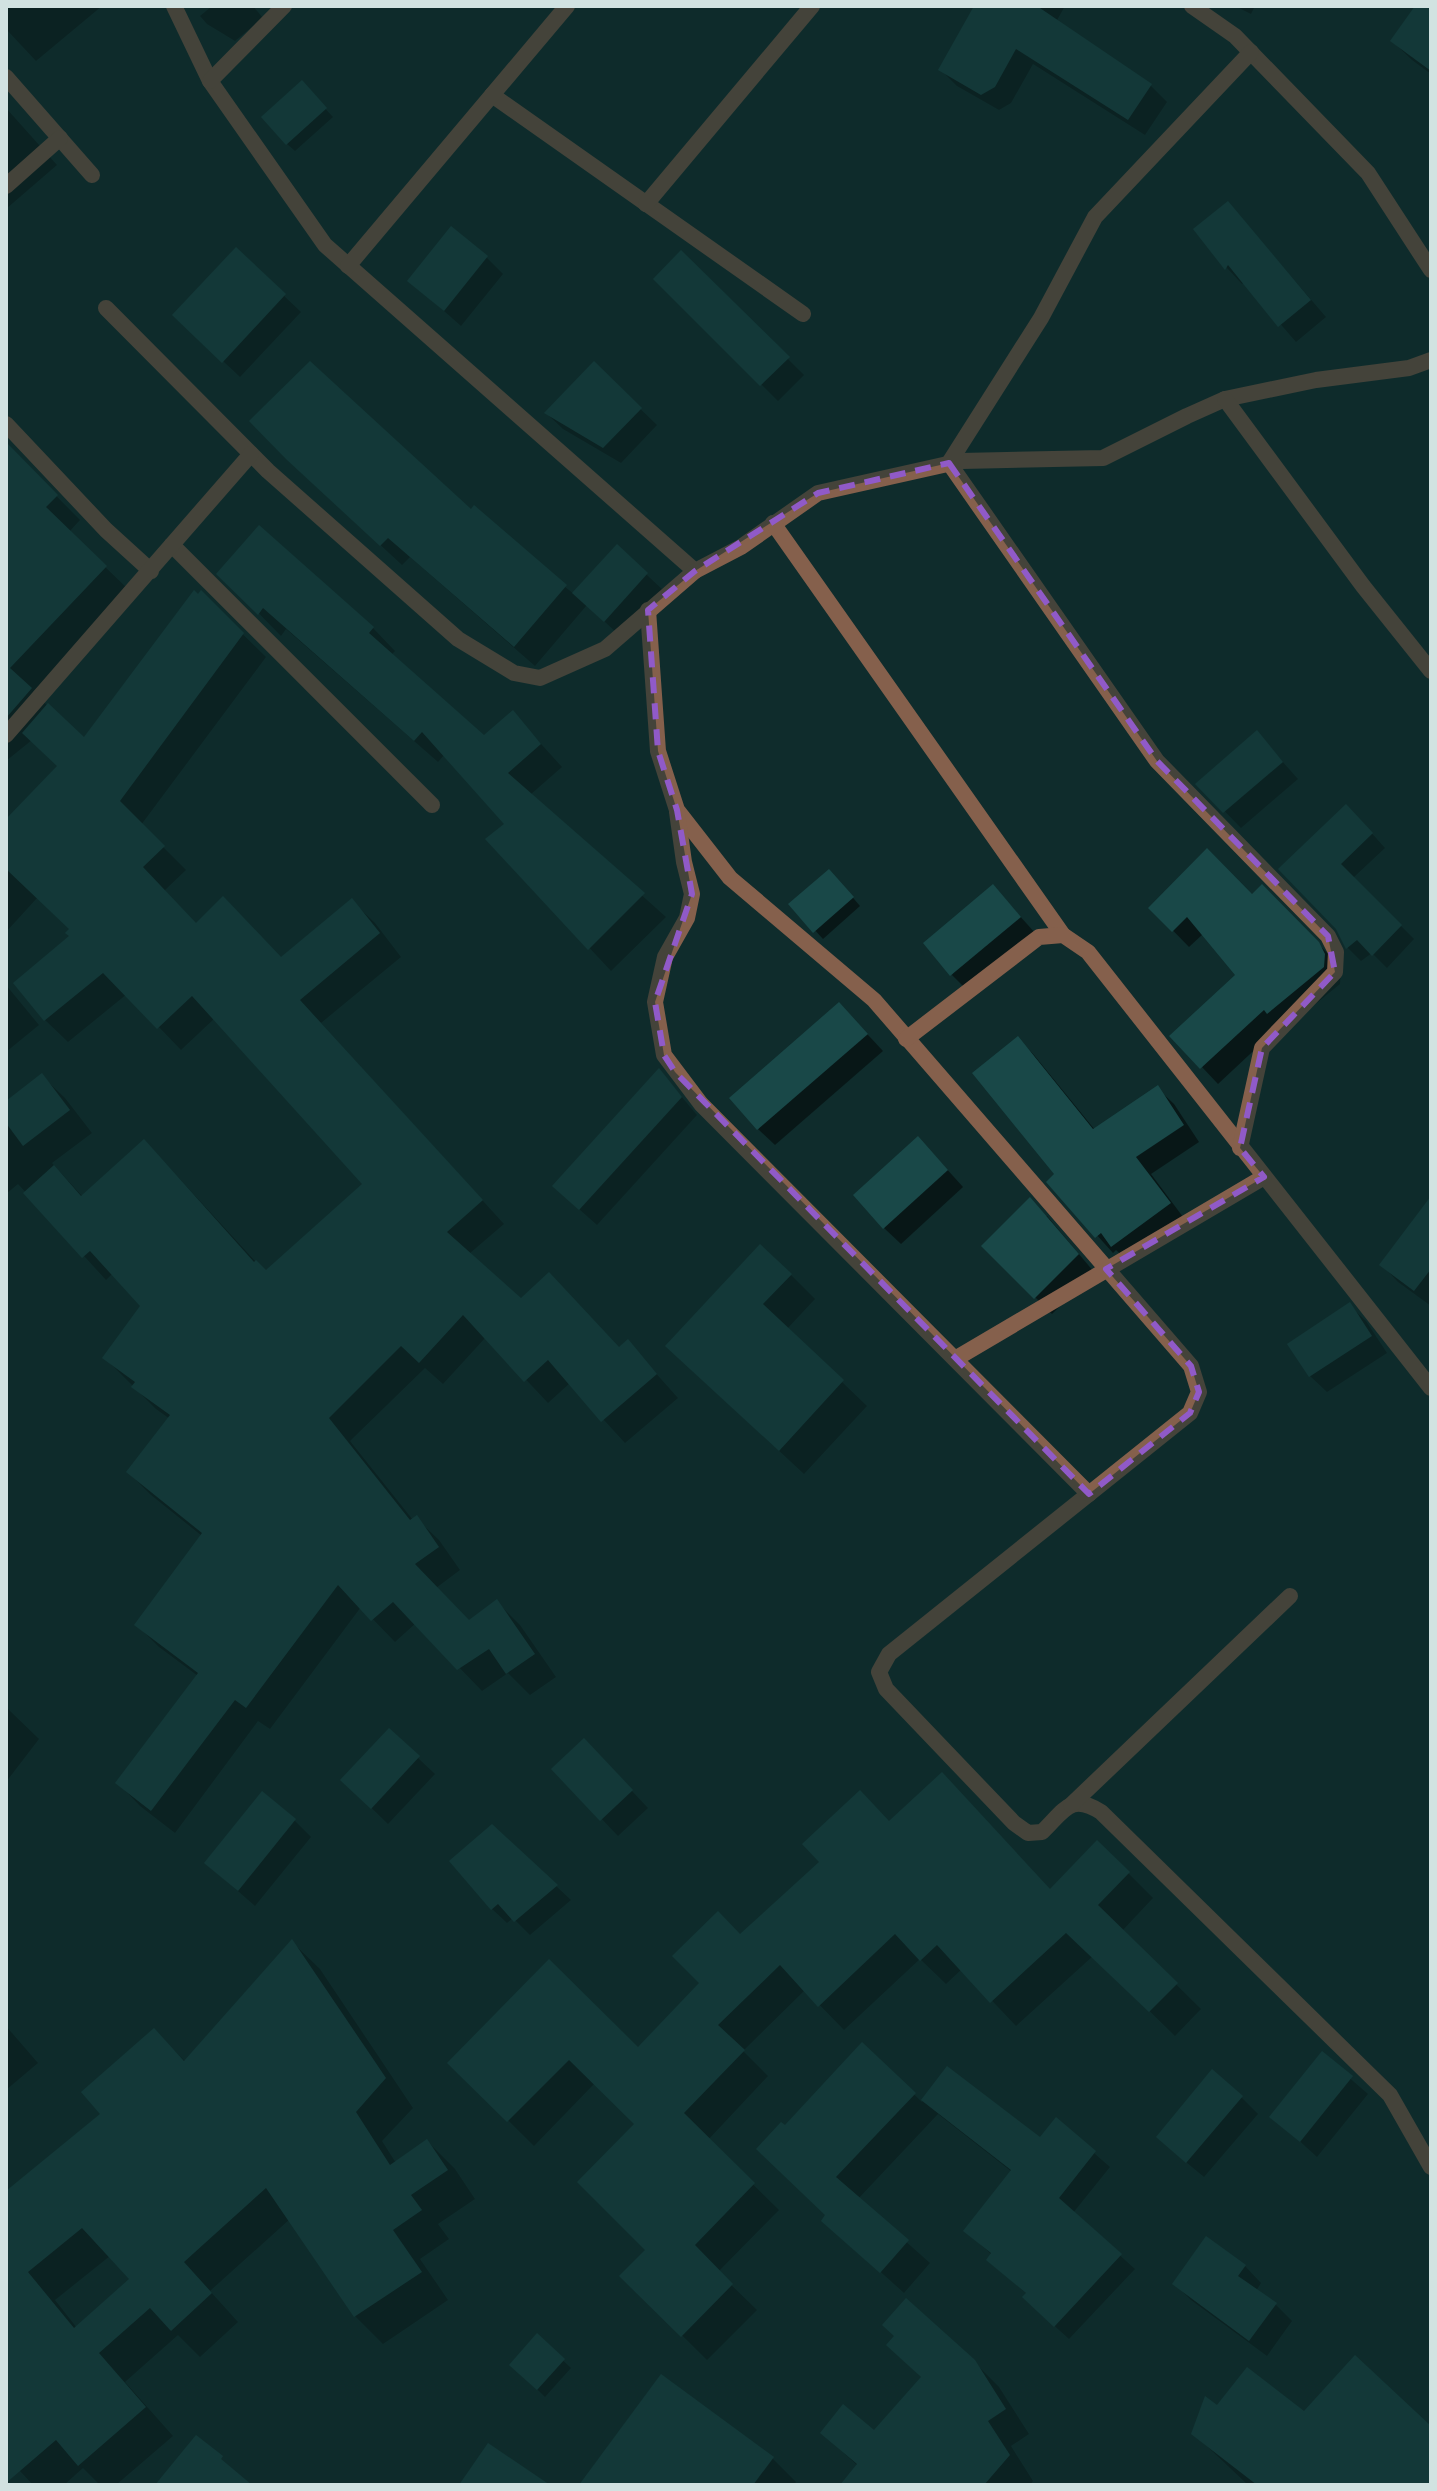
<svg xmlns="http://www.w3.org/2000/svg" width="1437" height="2491" font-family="'Varela Round',sans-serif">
  <rect width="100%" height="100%" fill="#0f2c2c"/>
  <g fill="#0007" fill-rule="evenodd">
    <path d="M 6,6 L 102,6 L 36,61 L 6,29 Z"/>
    <path d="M 212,6 L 253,6 L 263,18 L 235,41 L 207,24 L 200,16 Z"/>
    <path d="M 977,6 L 1065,6 L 1056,22 L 1151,86 L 1167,102 L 1145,135 L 1033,64 L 1011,103 L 999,110 L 957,86 L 941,70 Z"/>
    <path d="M 1235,6 L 1255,6 L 1251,14 Z"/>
    <path d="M 1418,6 L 1431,6 L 1431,74 L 1412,60 L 1392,41 Z"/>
    <path d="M 309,91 L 333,117 L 295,151 L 287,144 Z"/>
    <path d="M 6,108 L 57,165 L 6,209 Z"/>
    <path d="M 1228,203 L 1326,317 L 1296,342 L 1244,282 L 1242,284 L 1227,268 L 1196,229 Z"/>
    <path d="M 236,250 L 301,312 L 240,377 L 191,331 Z"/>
    <path d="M 681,253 L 804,375 L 778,401 L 656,279 Z"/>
    <path d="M 487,258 L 503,274 L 461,326 L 410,281 Z"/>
    <path d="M 594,364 L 657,425 L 621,463 L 563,429 L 546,413 Z"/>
    <path d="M 6,445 L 80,520 L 69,532 L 130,591 L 33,692 L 84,740 L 201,593 L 266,657 L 141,825 L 186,870 L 164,891 L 196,925 L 282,959 L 352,901 L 375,923 L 401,957 L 321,1023 L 504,1224 L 469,1254 L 521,1301 L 620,1349 L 628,1342 L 678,1398 L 625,1443 L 570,1383 L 548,1403 L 486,1337 L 443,1384 L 425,1368 L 350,1441 L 413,1520 L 416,1518 L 439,1540 L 460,1570 L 436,1588 L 469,1622 L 497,1602 L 520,1625 L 556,1677 L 530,1695 L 508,1673 L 482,1691 L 416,1623 L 395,1642 L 361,1607 L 270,1729 L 258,1721 L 175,1833 L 140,1806 L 118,1783 L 198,1676 L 159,1647 L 137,1625 L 202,1536 L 151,1495 L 128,1472 L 170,1419 L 156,1409 L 105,1358 L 143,1306 L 113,1273 L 106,1280 L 18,1184 L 6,1194 L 6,1103 L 42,1076 L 65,1098 L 92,1133 L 52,1163 L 83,1197 L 166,1164 L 266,1273 L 365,1185 L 215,1018 L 181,1050 L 127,994 L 68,1042 L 45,1020 L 72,937 L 71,929 L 38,897 L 6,932 L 6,822 L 59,766 L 32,740 L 6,761 Z"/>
    <path d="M 309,479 L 471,512 L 574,594 L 617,547 L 663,590 L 621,637 L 587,605 L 535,666 L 410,557 L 402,565 Z"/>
    <path d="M 260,528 L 373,628 L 395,651 L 391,655 L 484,738 L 513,713 L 562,767 L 530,795 L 666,917 L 611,971 L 488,839 L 507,825 L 445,754 L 438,762 L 286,629 L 281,636 L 219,573 Z"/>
    <path d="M 1257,733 L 1298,779 L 1241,828 L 1198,784 Z"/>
    <path d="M 1360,820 L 1385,848 L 1353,878 L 1414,939 L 1387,968 L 1372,953 L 1361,961 L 1348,948 L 1338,927 L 1281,869 Z"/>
    <path d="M 837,879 L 860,906 L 823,939 L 791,904 Z"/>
    <path d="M 993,886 L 1036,934 L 968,991 L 952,975 Z"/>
    <path d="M 1252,896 L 1278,903 L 1335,961 L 1341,972 L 1340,984 L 1285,1029 L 1281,1025 L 1218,1084 L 1202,1067 L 1238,975 L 1203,934 L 1189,947 L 1151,908 Z"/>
    <path d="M 6,985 L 39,1025 L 6,1052 Z"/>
    <path d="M 855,1021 L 883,1051 L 775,1145 L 758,1129 Z"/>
    <path d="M 1018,1038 L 1034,1055 L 1095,1130 L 1157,1088 L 1174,1104 L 1199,1142 L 1151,1174 L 1186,1221 L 1129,1262 L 1116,1250 L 1113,1253 L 1049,1182 L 1056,1174 Z"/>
    <path d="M 660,1071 L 697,1115 L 597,1225 L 571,1202 Z"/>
    <path d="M 934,1155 L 963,1187 L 901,1244 L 884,1228 Z"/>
    <path d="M 1047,1216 L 1094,1272 L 1052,1314 L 984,1246 Z"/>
    <path d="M 1431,1231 L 1431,1306 L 1398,1282 L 1382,1265 Z"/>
    <path d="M 791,1275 L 815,1299 L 787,1329 L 867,1406 L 804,1474 L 692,1370 Z"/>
    <path d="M 1349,1305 L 1366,1321 L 1387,1353 L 1327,1392 L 1310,1376 Z"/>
    <path d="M 6,1707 L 39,1739 L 6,1782 Z"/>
    <path d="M 600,1757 L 648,1808 L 618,1836 L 554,1769 Z"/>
    <path d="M 418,1758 L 435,1774 L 388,1824 L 359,1796 Z"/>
    <path d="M 294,1820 L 311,1837 L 255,1906 L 206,1863 Z"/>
    <path d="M 890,1823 L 1051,1891 L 1128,1873 L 1153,1898 L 1122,1931 L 1201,2009 L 1175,2036 L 1093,1956 L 1016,2026 L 962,1969 L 946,1984 L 920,1959 L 844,2030 L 805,1990 L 743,2051 L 768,2076 L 708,2140 L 779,2210 L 718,2272 L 757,2310 L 707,2360 L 622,2276 L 648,2250 L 637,2124 L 595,2083 L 534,2146 L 450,2063 L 638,2049 L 702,1983 L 740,1936 Z"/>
    <path d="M 492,1826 L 571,1900 L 530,1935 L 513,1918 L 507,1923 L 492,1909 Z"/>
    <path d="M 292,1942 L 320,1969 L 413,2108 L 382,2141 L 396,2163 L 427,2141 L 455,2169 L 475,2199 L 438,2224 L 449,2239 L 420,2259 L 448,2300 L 383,2344 L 355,2316 L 290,2219 L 210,2291 L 238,2322 L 200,2357 L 178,2335 L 125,2382 L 173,2436 L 116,2485 L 100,2485 L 83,2468 L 64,2485 L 33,2485 L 6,2456 L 6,2193 L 103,2114 L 154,2031 L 186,2062 ZM 110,2256 L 131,2279 L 77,2328 L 55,2300 Z"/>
    <path d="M 6,2026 L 38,2063 L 6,2090 Z"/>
    <path d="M 862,2044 L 922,2102 L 948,2068 L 1040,2140 L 1056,2120 L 1110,2167 L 1073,2213 L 1135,2269 L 1069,2339 L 1039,2312 L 1027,2294 L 988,2260 L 992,2255 L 966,2231 L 1012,2172 L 938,2114 L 858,2199 L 930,2263 L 904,2293 L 823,2220 L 827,2216 L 785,2128 Z"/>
    <path d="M 1322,2054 L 1368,2094 L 1317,2157 L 1272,2116 Z"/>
    <path d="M 1241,2097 L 1258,2114 L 1204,2177 L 1175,2153 Z"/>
    <path d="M 1245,2266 L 1261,2283 L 1256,2291 L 1276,2305 L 1292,2321 L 1267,2356 L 1191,2300 L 1175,2284 Z"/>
    <path d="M 537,2336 L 571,2368 L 545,2397 L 512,2365 Z"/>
    <path d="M 888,2345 L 974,2362 L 999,2387 L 1029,2434 L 1011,2446 L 1033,2481 L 1030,2485 L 843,2485 L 858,2466 L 822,2433 L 874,2433 L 922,2378 Z"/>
    <path d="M 1217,2408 L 1304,2414 L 1431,2428 L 1431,2485 L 1248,2485 L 1193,2433 Z"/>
    <path d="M 772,2458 L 796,2482 L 793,2485 L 582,2485 Z"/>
  </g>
  <g fill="#194848" fill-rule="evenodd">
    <path d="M 974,6 L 1037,6 L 1152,84 L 1128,120 L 1016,49 L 995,87 L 981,95 L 938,70 Z"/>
    <path d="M 1415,6 L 1431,6 L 1431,71 L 1390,41 Z"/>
    <path d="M 302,80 L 327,108 L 286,145 L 261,117 Z"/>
    <path d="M 1228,201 L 1311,300 L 1278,327 L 1228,265 L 1225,270 L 1193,229 Z"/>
    <path d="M 451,226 L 488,256 L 444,311 L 407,281 Z"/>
    <path d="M 236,247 L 286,294 L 222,363 L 172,315 Z"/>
    <path d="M 681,250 L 790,357 L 760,386 L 653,279 Z"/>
    <path d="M 310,361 L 471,509 L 474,505 L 567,585 L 514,647 L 388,538 L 380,546 L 286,459 L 249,421 Z"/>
    <path d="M 594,361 L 642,408 L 603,448 L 544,413 Z"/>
    <path d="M 6,442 L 58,495 L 46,507 L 107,566 L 10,668 L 32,688 L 6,718 Z"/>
    <path d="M 259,525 L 374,627 L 369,633 L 484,735 L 513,710 L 541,744 L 508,773 L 645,893 L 588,950 L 485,839 L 504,824 L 422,732 L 414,741 L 263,608 L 258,615 L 216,574 Z"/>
    <path d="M 617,544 L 648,573 L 604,622 L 572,593 Z"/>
    <path d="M 194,590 L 198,594 L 201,590 L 244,633 L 120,801 L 165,846 L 143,867 L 196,923 L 223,896 L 281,957 L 352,898 L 380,933 L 300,1000 L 483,1200 L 447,1232 L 521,1298 L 549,1272 L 619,1347 L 628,1339 L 657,1374 L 601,1422 L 548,1360 L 524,1382 L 463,1315 L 419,1363 L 401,1346 L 329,1418 L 410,1520 L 417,1515 L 439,1547 L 415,1564 L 469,1620 L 497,1599 L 535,1654 L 506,1674 L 489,1649 L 457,1670 L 393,1602 L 371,1621 L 338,1585 L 246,1708 L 235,1700 L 151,1811 L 115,1783 L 198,1673 L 134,1625 L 202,1533 L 126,1472 L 170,1415 L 131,1387 L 135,1382 L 102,1358 L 140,1306 L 90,1251 L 82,1258 L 23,1193 L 54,1165 L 81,1196 L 144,1139 L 254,1262 L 256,1260 L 266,1270 L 362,1184 L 192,996 L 157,1029 L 103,973 L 44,1021 L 13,983 L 69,936 L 65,933 L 69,929 L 6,869 L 6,819 L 57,766 L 22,733 L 48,703 L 84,737 Z"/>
    <path d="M 1257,730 L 1283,762 L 1223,813 L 1195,784 Z"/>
    <path d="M 1346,804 L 1373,833 L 1341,864 L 1402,925 L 1372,956 L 1357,940 L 1346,949 L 1336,929 L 1278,869 Z"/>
    <path d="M 1207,848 L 1252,894 L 1262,884 L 1319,942 L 1325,954 L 1324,967 L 1267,1014 L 1264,1010 L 1200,1069 L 1169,1036 L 1235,975 L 1187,917 L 1172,932 L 1148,908 Z"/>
    <path d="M 829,869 L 854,897 L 813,933 L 788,904 Z"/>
    <path d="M 993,884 L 1021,917 L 950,976 L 923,943 Z"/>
    <path d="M 839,1002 L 868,1034 L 757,1130 L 729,1098 Z"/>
    <path d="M 1018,1036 L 1093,1129 L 1158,1085 L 1184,1125 L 1136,1157 L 1171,1203 L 1111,1247 L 1101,1233 L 1095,1238 L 1046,1182 L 1054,1174 L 972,1073 Z"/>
    <path d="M 659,1068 L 682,1097 L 579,1210 L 552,1186 Z"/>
    <path d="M 42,1073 L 70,1110 L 23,1146 L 6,1123 L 6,1101 Z"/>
    <path d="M 918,1136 L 948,1170 L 883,1229 L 853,1195 Z"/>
    <path d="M 1431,1196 L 1431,1269 L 1414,1291 L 1379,1265 Z"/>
    <path d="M 1030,1197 L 1079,1254 L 1034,1299 L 981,1246 Z"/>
    <path d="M 760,1244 L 792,1274 L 763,1304 L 844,1380 L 779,1451 L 665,1346 Z"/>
    <path d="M 1350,1302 L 1372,1336 L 1309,1377 L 1287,1344 Z"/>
    <path d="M 389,1728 L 420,1756 L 371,1809 L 340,1780 Z"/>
    <path d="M 584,1738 L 633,1790 L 600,1821 L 551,1769 Z"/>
    <path d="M 942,1772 L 1050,1889 L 1097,1840 L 1130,1872 L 1098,1905 L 1178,1983 L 1149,2012 L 1066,1933 L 990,2003 L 937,1945 L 920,1961 L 895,1934 L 818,2007 L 780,1965 L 718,2025 L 745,2050 L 684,2113 L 755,2183 L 695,2245 L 733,2284 L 681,2337 L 619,2276 L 645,2250 L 577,2182 L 634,2124 L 569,2060 L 507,2122 L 447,2063 L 549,1959 L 638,2047 L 699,1983 L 672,1956 L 718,1911 L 740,1934 L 819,1862 L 802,1844 L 860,1790 L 889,1821 Z"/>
    <path d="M 262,1791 L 296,1819 L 238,1891 L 204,1863 Z"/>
    <path d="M 492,1824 L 558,1885 L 514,1922 L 498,1904 L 491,1910 L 449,1861 Z"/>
    <path d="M 292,1939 L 386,2078 L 356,2112 L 390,2165 L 427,2139 L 448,2170 L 411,2195 L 422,2210 L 393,2230 L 422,2272 L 354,2317 L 266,2188 L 184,2262 L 212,2293 L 171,2331 L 150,2308 L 99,2353 L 146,2407 L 78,2466 L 56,2440 L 6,2483 L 6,2191 L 100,2114 L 81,2092 L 154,2028 L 184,2061 ZM 82,2228 L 129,2279 L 74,2328 L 28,2272 Z"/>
    <path d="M 862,2042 L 916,2093 L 836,2177 L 909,2240 L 880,2273 L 821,2221 L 825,2215 L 756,2149 L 781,2122 L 785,2125 Z"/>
    <path d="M 1322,2051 L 1353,2076 L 1300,2142 L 1269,2117 Z"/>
    <path d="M 947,2066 L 1040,2137 L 1056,2117 L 1096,2151 L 1059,2198 L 1122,2254 L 1054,2327 L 1022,2297 L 1026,2293 L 986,2260 L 991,2253 L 963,2231 L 1011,2170 L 921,2100 Z"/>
    <path d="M 1212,2069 L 1243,2096 L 1186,2163 L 1156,2137 Z"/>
    <path d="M 1206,2236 L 1246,2265 L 1238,2276 L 1277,2303 L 1249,2341 L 1172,2284 Z"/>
    <path d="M 906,2298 L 975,2360 L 1006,2409 L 988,2421 L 1010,2455 L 984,2485 L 840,2485 L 857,2464 L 820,2433 L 843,2404 L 874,2430 L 921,2377 L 886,2345 L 894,2336 L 882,2325 Z"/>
    <path d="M 537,2333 L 565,2359 L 537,2390 L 509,2365 Z"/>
    <path d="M 1355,2355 L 1431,2426 L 1431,2485 L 1257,2485 L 1191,2434 L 1205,2396 L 1217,2405 L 1247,2367 L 1304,2411 Z"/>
    <path d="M 661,2374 L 774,2457 L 753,2485 L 579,2485 Z"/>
    <path d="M 196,2435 L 223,2456 L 221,2459 L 252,2485 L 155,2485 Z"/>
    <path d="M 488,2443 L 550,2485 L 459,2485 Z"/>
  </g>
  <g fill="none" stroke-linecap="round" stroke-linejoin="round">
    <g stroke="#85604c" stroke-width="16">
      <path d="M 174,6 L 210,81 L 325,245 L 695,571 L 741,547 L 818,493 L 961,461 L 1103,458 L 1187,416 L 1225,399 L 1316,380 L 1409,368 L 1431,360"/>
      <path d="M 1192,6 L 1235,36 L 1368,173 L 1431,270"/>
      <path d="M 6,77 L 92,175"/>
      <path d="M 210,81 L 284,6"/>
      <path d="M 492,95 L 803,314"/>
      <path d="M 6,186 L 60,138"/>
      <path d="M 646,204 L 812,6"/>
      <path d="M 348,266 L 567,6"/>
      <path d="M 106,308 L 268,471 L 458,639 L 514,673 L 540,678 L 605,649 L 695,571"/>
      <path d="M 1225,399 L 1363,586 L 1431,671"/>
      <path d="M 6,424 L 106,530 L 151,571"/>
      <path d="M 773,523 L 1063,935"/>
      <path d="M 172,545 L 432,805"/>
      <path d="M 648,610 L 658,751 L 677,810 L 730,878 L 874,1000 L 1191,1366 L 1199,1392 L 1190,1413 L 889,1654 L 879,1672 L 886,1689 L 1014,1823 L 1028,1833 L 1042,1832 C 1065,1810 1070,1793 1101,1812 L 1390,2095 L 1431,2167"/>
      <path d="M 6,735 L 251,454"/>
      <path d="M 677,812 L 684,862 L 692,894 L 687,918 L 665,957 L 655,1002 L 664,1055 L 701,1104 L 1089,1494"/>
      <path d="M 906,1039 L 1039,937 L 1063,935 L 1088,952 L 1431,1388"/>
      <path d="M 1240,1148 L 1262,1048 L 1335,972 L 1336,952 L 1328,936 L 1157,761 L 949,463 L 1041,318 L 1095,217 L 1251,52"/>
      <path d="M 955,1359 L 1264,1177"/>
      <path d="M 1071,1805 L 1290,1596"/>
    </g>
  </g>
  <path d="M0 0H1437V2491H0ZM 949,463 L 1157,761 L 1328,936 L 1335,972 L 1262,1048 L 1240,1148 L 1264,1177 L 1106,1269 L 1191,1366 L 1199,1392 L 1190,1413 L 1089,1494 L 675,1072 L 664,1055 L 655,1002 L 692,894 L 677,810 L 658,751 L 648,610 L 695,571 L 818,493 Z" fill="#0f2c2c" fill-opacity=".55" fill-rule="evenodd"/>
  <path fill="none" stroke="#905ac8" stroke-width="6" stroke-dasharray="16 10" stroke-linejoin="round" d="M 949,463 L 1157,761 L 1328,936 L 1335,972 L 1262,1048 L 1240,1148 L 1264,1177 L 1106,1269 L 1191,1366 L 1199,1392 L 1190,1413 L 1089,1494 L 675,1072 L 664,1055 L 655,1002 L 692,894 L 677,810 L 658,751 L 648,610 L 695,571 L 818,493 Z"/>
  <rect width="1437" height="2491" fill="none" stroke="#d1e2e1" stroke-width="16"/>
</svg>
